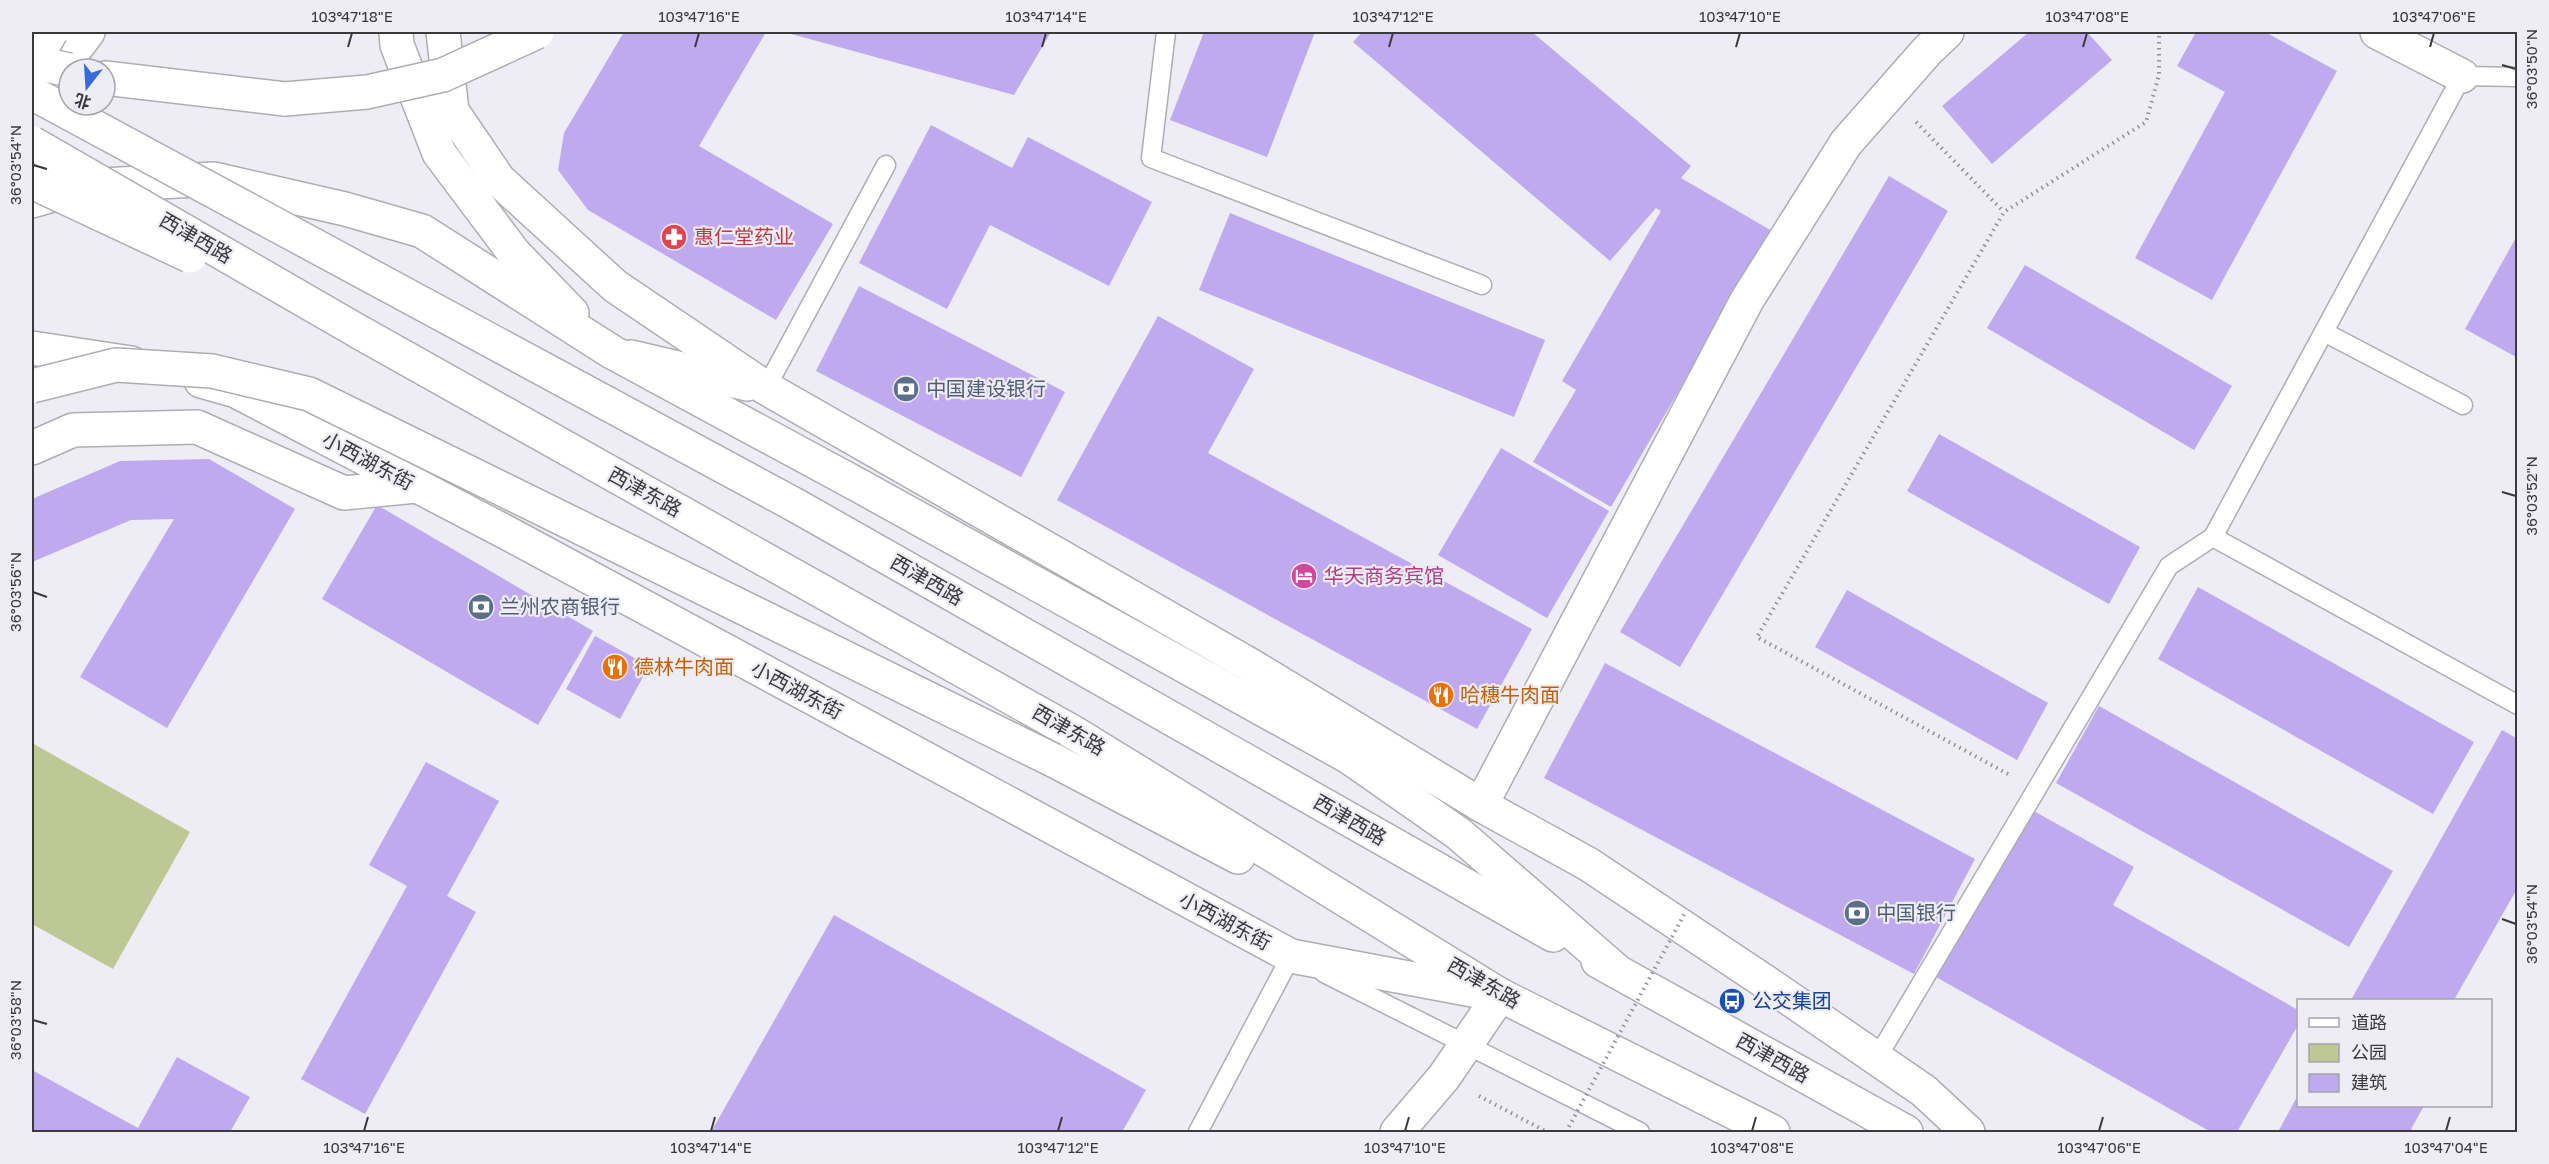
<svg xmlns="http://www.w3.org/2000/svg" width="2549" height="1164" font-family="'Golos Text','Noto Sans SC',sans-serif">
  <rect width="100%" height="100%" fill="#eeecf4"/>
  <path fill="#bec894" d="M 32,743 L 190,832 L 113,969 L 32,924 Z"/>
  <g fill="#bfaaf0">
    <path d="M 624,32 L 766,32 L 699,146 L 833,224 L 776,320 L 588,210 L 558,170 L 564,133 Z"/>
    <path d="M 784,32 L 1051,32 L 1014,95 Z"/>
    <path d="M 1204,32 L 1315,32 L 1267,157 L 1170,120 Z"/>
    <path d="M 1362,32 L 1532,32 L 1691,166 L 1681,178 L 1772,231 L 1611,507 L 1533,462 L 1576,390 L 1562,381 L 1661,211 L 1656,208 L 1610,261 L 1353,42 Z"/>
    <path d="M 2029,32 L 2087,32 L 2112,60 L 1992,164 L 1942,106 Z"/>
    <path d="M 2196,32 L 2265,32 L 2337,71 L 2212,300 L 2135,258 L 2225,92 L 2177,66 Z"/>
    <path d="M 931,125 L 1012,168 L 1028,137 L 1152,202 L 1109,286 L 990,225 L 947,309 L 859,263 Z"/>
    <path d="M 1889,176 L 1948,211 L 1680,667 L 1620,632 Z"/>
    <path d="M 1230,213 L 1545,340 L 1514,417 L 1199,290 Z"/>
    <path d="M 2518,234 L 2518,358 L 2465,329 Z"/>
    <path d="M 2025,265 L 2232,386 L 2194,450 L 1987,328 Z"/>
    <path d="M 859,286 L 1065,392 L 1021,477 L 816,371 Z"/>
    <path d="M 1158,316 L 1254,369 L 1208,453 L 1532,629 L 1477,729 L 1057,500 Z"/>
    <path d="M 1939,434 L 2140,547 L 2109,604 L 1907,491 Z"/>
    <path d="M 1501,448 L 1609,511 L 1547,618 L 1438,555 Z"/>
    <path d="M 209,459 L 295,509 L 167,728 L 80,677 L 174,519 L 131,520 L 32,562 L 32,499 L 120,461 Z"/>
    <path d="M 377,505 L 593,631 L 538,725 L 322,599 Z"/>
    <path d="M 2198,587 L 2474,742 L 2433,814 L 2158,659 Z"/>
    <path d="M 1847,590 L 2048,703 L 2017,760 L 1815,647 Z"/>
    <path d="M 595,636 L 649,666 L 620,719 L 566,689 Z"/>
    <path d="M 1605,663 L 1975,859 L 1914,974 L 1544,778 Z"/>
    <path d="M 2099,706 L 2393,871 L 2349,947 L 2056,783 Z"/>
    <path d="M 2502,730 L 2518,739 L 2518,887 L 2454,1000 L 2351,1000 Z"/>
    <path d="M 426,762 L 499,801 L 447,896 L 476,912 L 365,1114 L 301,1079 L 407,886 L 369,865 Z"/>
    <path d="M 2032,810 L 2134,867 L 2113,905 L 2298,1010 L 2298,1025 L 2237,1132 L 2211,1132 L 1936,977 Z"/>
    <path d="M 834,915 L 1146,1090 L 1122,1132 L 711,1132 Z"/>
    <path d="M 177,1057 L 250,1097 L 230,1132 L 32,1132 L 32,1070 L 138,1128 Z"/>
    <path d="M 2298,1095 L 2298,1106 L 2424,1106 L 2411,1129 L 2418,1132 L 2278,1132 Z"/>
  </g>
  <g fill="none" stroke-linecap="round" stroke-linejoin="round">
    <defs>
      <g id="service">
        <path d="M 1166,32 L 1151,158 L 1482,285"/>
        <path d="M 2324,332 L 2463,405"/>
        <path d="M 766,388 L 886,165"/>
        <path d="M 2213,537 L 2518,705"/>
        <path d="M 1324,973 L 1640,1132"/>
        <path d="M 1877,1058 L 2169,566 L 2213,537 L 2462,76 L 2518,77"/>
        <path d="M 1198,1132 L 1291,956 L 1299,960"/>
      </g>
      <g id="minor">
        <path d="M 2377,32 L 2462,76"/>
        <path d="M 32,448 L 73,430 L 197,427 L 344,493 L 416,486"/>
        <path d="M 1481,805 L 1747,300 L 1846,143 L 1927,51 L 1947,32"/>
        <path d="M 1397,1132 L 1444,1077 L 1500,995"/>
      </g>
      <g id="tertiary">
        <path d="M 443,32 L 452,111 L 499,180 L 615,286 L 766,388 L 1245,662 L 1481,805 L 1588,864 L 1767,983 L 1924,1091 L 1968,1132"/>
        <path d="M 44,90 L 88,32"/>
        <path d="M 32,348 L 131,363"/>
        <path d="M 631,357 L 747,384"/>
        <path d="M 201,381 L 236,391 L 513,536 L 1291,956 L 1499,995"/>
      </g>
      <g id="primary">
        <path d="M 396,32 L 397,45 L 439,153 L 514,253 L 572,313"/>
        <path d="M 105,78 L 285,99"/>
        <path d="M 32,201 L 84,186 L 214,179 L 345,209 L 422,231 L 612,352 L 858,485 L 1349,757 L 1459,834 L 1617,971"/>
        <path d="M 361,333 L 1076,734 L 1500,995 L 1773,1132"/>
        <path d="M 795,505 L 1553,935"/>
        <path d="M 1053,760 L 1238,857"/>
        <path d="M 1598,961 L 1906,1132"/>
      </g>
    </defs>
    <use href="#service" stroke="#afadb4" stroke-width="21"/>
    <use href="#minor" stroke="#afadb4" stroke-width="36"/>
    <use href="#tertiary" stroke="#afadb4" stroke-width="36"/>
    <use href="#primary" stroke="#afadb4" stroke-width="36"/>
    <g stroke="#939197" stroke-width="4" stroke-dasharray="1.5 4.5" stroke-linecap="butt">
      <path d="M 1916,122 L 2004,212"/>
      <path d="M 2008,774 L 1757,637 L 2004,212 L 2146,122 L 2159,75 L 2159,32"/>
      <path d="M 1479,1096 L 1547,1132"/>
    </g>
    <use href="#service" stroke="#fff" stroke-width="18"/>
    <use href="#minor" stroke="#fff" stroke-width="33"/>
    <use href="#tertiary" stroke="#fff" stroke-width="33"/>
    <use href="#primary" stroke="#fff" stroke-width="33"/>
    <defs>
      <g id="primary-bridge">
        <path d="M 32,62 L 69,70"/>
        <path d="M 32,65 L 51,32"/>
        <path d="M 32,93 L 795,505"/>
        <path d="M 285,99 L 367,92 L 443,75 L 537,32"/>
        <path d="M 32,143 L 361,333"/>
        <path d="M 32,182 L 190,256"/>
        <path d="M 32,386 L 116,365 L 212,371 L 309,394 L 1053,760"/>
      </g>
    </defs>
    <use href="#primary-bridge" stroke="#afadb4" stroke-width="36" stroke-linecap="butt"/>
    <path stroke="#939197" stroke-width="4" stroke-dasharray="1.5 4.5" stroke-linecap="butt" d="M 1566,1132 L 1686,911"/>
    <use href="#primary-bridge" stroke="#fff" stroke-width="33"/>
  </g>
  <path fill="none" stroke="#3a393c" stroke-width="2" d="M 348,47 L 352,33M 695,47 L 699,33M 1042,47 L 1046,33M 1389,47 L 1393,33M 1736,47 L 1740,33M 2083,47 L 2087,33M 2430,47 L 2434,33M 2502,65 L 2516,69M 33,165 L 47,169M 2502,492 L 2516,496M 33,592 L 47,597M 2502,919 L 2516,924M 33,1020 L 47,1024M 364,1131 L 368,1117M 711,1131 L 715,1117M 1058,1131 L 1062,1117M 1405,1131 L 1409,1117M 1752,1131 L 1756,1117M 2099,1131 L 2103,1117M 2446,1131 L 2450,1117"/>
  <defs>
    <symbol id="pharmacy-disc" viewBox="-11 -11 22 22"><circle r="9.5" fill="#e0444e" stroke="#eeecf4"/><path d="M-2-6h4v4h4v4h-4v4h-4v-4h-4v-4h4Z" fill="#fff"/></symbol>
    <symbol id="bank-disc" viewBox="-11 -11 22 22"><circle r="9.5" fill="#5c6f8a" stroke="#eeecf4"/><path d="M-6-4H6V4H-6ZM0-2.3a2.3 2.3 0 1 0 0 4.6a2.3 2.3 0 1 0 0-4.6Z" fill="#fff"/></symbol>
    <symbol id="hotel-disc" viewBox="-11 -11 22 22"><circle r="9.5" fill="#d1479c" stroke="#eeecf4"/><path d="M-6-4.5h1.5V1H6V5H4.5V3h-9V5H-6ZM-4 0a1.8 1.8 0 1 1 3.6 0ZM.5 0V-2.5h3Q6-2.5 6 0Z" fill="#fff"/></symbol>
    <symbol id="restaurant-disc" viewBox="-11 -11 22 22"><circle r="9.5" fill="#e8710a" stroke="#eeecf4"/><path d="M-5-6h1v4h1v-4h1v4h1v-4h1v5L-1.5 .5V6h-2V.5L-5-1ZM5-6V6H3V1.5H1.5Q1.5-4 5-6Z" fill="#fff"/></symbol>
    <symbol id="bus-disc" viewBox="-11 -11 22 22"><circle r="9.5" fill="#1a4fb4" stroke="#eeecf4"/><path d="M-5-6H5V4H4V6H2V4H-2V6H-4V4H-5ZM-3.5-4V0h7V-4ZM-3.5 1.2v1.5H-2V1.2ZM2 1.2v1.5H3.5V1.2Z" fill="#fff"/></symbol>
  </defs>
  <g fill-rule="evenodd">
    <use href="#pharmacy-disc" x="659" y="222" width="30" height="30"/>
    <use href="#bank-disc" x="891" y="374" width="30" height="30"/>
    <use href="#hotel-disc" x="1289" y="561" width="30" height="30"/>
    <use href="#bank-disc" x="466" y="592" width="30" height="30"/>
    <use href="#restaurant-disc" x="600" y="652" width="30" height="30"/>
    <use href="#restaurant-disc" x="1426" y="680" width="30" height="30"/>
    <use href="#bank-disc" x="1842" y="898" width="30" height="30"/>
    <use href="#bus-disc" x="1717" y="986" width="30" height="30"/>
  </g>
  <g text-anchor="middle" stroke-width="4.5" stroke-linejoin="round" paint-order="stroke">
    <g font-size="20" fill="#be3a42" stroke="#eeecf4" text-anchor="start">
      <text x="694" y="244">惠仁堂药业</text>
    </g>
    <g font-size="20" fill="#3a393c" stroke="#eeecf4">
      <text transform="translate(196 238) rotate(30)" y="7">西津西路</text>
      <text transform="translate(368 461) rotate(28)" y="7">小西湖东街</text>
      <text transform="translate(645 492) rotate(29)" y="7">西津东路</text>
      <text transform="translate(927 580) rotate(30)" y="7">西津西路</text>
      <text transform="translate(797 690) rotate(28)" y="7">小西湖东街</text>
      <text transform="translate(1069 730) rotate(30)" y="7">西津东路</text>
      <text transform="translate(1350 820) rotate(30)" y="7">西津西路</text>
      <text transform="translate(1225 921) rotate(28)" y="7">小西湖东街</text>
      <text transform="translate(1484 983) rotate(30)" y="7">西津东路</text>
      <text transform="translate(1773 1058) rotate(29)" y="7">西津西路</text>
    </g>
    <g font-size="20" fill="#4e5e75" stroke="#eeecf4" text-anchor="start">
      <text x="926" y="396">中国建设银行</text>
      <text x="500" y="614">兰州农商银行</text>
      <text x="1876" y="920">中国银行</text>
    </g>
    <g font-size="20" fill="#b23c85" stroke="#eeecf4" text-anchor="start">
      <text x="1324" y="583">华天商务宾馆</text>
    </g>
    <g font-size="20" fill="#c56008" stroke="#eeecf4" text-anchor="start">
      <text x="634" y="674">德林牛肉面</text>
      <text x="1460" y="702">哈穗牛肉面</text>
    </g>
    <g font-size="20" fill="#164399" stroke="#eeecf4" text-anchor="start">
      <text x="1752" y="1008">公交集团</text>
    </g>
  </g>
  <rect width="2549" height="1164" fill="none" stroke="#eeecf4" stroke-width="66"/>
  <rect x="2297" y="999" width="195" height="108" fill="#eeecf4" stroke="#a6a4aa" stroke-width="1.5"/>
  <rect x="2309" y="1018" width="30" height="9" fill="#ffffff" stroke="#a6a4aa" stroke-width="1.5"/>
  <text x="2351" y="1029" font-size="18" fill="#3a393c">道路</text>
  <rect x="2309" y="1044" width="30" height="18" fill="#bec894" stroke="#a6a4aa" stroke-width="1.5"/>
  <text x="2351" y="1059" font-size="18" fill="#3a393c">公园</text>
  <rect x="2309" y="1074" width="30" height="18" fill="#bfaaf0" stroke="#a6a4aa" stroke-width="1.5"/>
  <text x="2351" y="1089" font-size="18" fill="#3a393c">建筑</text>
  <g transform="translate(87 87) rotate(197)"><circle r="28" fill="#eeecf4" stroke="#a6a4aa" stroke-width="1.5"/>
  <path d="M0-4.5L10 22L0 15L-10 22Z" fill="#396ada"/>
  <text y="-9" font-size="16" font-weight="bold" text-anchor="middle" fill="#3a393c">北</text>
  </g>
  <rect x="33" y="33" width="2483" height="1098" fill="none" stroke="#3a393c" stroke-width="2"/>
  <g font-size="15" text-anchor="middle" fill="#3a393c">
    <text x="352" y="22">103°47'18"E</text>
    <text x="699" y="22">103°47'16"E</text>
    <text x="1046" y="22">103°47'14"E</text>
    <text x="1393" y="22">103°47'12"E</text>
    <text x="1740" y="22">103°47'10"E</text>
    <text x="2087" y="22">103°47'08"E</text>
    <text x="2434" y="22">103°47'06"E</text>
    <text transform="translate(2532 69) rotate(-90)" y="5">36°03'50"N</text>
    <text transform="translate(16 165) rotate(-90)" y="5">36°03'54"N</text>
    <text transform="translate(2532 496) rotate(-90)" y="5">36°03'52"N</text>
    <text transform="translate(16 592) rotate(-90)" y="5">36°03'56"N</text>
    <text transform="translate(2532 924) rotate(-90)" y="5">36°03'54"N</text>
    <text transform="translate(16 1020) rotate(-90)" y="5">36°03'58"N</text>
    <text x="364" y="1153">103°47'16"E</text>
    <text x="711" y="1153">103°47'14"E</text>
    <text x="1058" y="1153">103°47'12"E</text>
    <text x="1405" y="1153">103°47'10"E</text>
    <text x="1752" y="1153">103°47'08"E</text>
    <text x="2099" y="1153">103°47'06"E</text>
    <text x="2446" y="1153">103°47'04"E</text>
  </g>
</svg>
